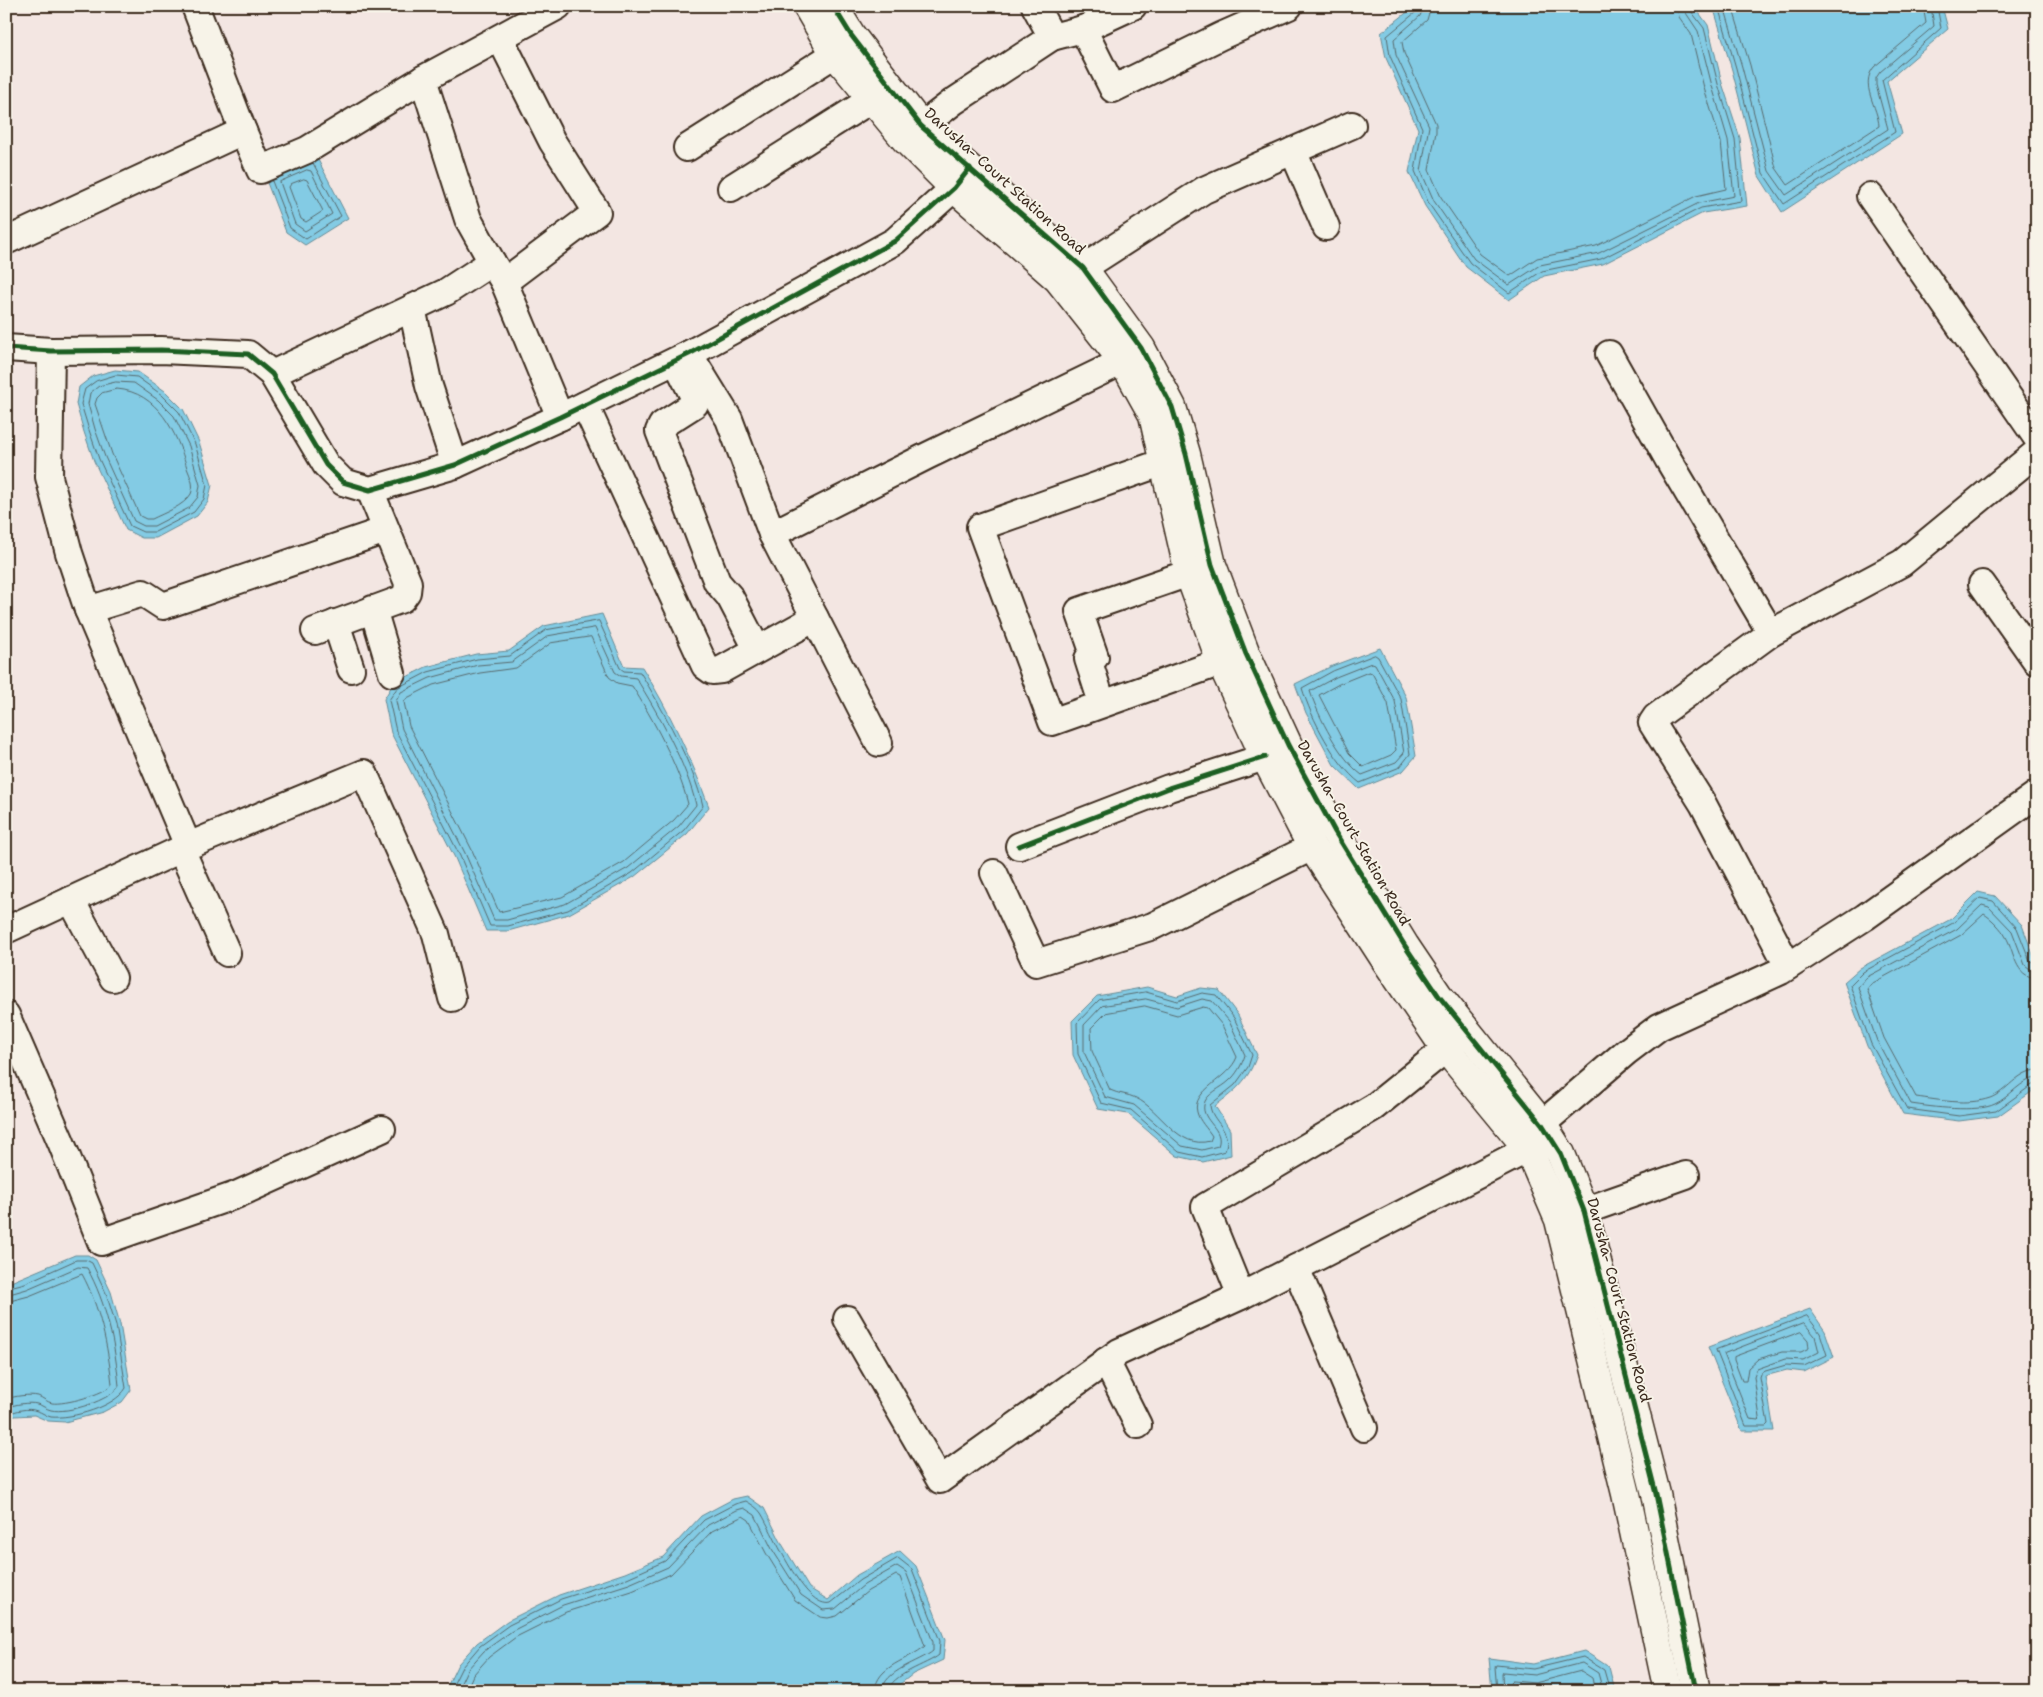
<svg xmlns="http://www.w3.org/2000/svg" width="2043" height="1697" font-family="'Shantell Sans',sans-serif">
  <rect width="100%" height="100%" fill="#f3e6e2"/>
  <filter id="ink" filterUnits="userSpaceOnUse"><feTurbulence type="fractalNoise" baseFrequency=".02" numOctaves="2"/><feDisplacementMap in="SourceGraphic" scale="10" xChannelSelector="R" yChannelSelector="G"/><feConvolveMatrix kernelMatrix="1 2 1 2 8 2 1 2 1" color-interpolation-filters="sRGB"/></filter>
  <g filter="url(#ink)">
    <g fill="#83cbe4" stroke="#668b95">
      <path d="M 1415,6 L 1694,6 L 1708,25 L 1722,83 L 1740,138 L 1747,206 L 1703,213 L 1603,264 L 1544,276 L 1509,300 L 1466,267 L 1425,206 L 1409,172 L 1418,129 L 1386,58 L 1381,33 Z"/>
      <path d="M 1713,6 L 1942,6 L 1948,29 L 1887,81 L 1902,134 L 1782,212 L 1759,176 L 1732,70 Z"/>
      <path d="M 315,154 L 348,218 L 305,245 L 286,232 L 264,175 Z"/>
      <path d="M 115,370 L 138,372 L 165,391 L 183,409 L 199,442 L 212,485 L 208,502 L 197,516 L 156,538 L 142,538 L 126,530 L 94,461 L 84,432 L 76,404 L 79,387 L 93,376 Z"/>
      <path d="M 602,614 L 624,666 L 642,667 C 670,712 691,758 709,807 L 687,834 L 634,877 L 569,914 L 508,931 L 486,931 L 455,858 L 391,733 L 384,699 L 393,684 L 426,667 L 476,654 L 509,651 L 544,626 Z"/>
      <path d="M 1380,648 L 1406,697 L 1416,756 L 1403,771 L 1359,789 L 1334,765 L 1306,713 L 1295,684 L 1332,666 Z"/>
      <path d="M 1978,892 L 1995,896 L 2022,925 L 2037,965 L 2037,1088 L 1998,1116 L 1959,1121 L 1903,1114 L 1867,1046 L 1844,982 L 1860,968 L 1951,919 Z"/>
      <path d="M 1147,987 L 1177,996 L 1201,988 L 1219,990 L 1238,1015 L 1257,1055 C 1248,1081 1236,1090 1215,1106 L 1230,1130 L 1231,1155 L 1203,1162 L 1177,1156 L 1128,1114 L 1098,1109 L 1073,1055 L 1072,1021 L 1097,996 Z"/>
      <path d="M 75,1255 L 88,1255 L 96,1260 L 111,1292 L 120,1324 L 131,1390 L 122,1402 L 103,1412 L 65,1422 L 48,1421 L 34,1415 L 15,1416 L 6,1420 L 6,1284 Z"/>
      <path d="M 1810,1309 L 1825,1331 L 1834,1357 L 1804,1372 L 1787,1370 L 1765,1376 L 1774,1431 L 1742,1431 L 1708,1347 Z"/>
      <path d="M 747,1496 L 764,1508 L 782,1544 L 809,1588 L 828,1600 L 857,1575 L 900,1551 L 916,1566 L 928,1596 L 945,1640 L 943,1660 L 913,1674 L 891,1691 L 445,1691 L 458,1664 L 477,1643 L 507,1621 L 559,1595 L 625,1573 L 663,1557 L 701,1516 L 733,1499 Z"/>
      <path d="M 1584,1651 L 1609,1667 L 1615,1691 L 1492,1691 L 1489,1658 L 1533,1664 Z"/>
    </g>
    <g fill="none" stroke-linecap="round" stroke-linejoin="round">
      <g stroke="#586a6d" stroke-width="1">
        <path d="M 1418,6 L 1416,12 L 1387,36 L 1390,56 L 1422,128 L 1415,171 L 1429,204 L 1470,263 L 1509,293 L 1542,271 L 1601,259 L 1701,208 L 1741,201 L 1735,139 L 1718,84 L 1704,28 L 1691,11 L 1690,6"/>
        <path d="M 1424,6 L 1420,16 L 1394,39 L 1396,55 L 1429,126 L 1421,171 L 1434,201 L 1474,259 L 1509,285 L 1540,265 L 1599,253 L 1699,203 L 1734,196 L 1728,140 L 1712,86 L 1698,31 L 1686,13 L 1684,6"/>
        <path d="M 1431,6 L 1427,20 L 1402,42 L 1404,53 L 1436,124 L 1436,132 L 1429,170 L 1441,197 L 1480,254 L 1510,276 L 1537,258 L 1596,246 L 1696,196 L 1726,189 L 1721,142 L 1704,88 L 1691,34 L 1679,17 L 1677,6"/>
        <path d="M 1718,6 L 1736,68 L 1763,173 L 1784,204 L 1895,132 L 1882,80 L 1941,28 L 1937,6"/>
        <path d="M 1724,6 L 1742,67 L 1769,171 L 1786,195 L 1888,129 L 1876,85 L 1876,78 L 1880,72 L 1934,26 L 1931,6"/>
        <path d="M 1732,6 L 1750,65 L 1776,168 L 1788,185 L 1879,126 C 1878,107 1859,85 1874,67 L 1926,23 L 1923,6"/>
        <path d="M 307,170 L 311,171 L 332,214 L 305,231 L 295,224 L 280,182 Z"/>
        <path d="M 304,179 L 307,180 L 323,211 L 306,222 L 301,219 L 289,187 L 291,184 Z"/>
        <path d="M 272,181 L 290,228 L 306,239 L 341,216 L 313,163"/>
        <path d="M 116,375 L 137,377 L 162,395 L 179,412 L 195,444 L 207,485 L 204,499 L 194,512 L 155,532 L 143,532 L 130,526 L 99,459 L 89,430 L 81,404 L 85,389 L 96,381 Z"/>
        <path d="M 116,382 L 134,383 L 158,400 L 174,416 L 189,446 L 200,485 L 198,497 L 189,508 L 154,526 L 144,526 L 134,521 L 105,457 L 95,429 L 88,404 L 90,393 L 99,386 Z"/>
        <path d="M 117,389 C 158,392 177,433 187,468 C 190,476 195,485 191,494 C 184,506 164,513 152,519 L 146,519 L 140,516 L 112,454 L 95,404 L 97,398 L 102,393 Z"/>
        <path d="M 599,621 L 620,668 L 624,671 L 640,672 C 662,708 694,766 703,806 L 684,830 L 632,873 L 568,910 L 508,926 L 490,926 L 460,856 L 396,731 L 389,700 L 397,688 L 428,672 L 477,659 L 510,656 L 546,630 Z"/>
        <path d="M 595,628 L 615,672 L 621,676 L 636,678 C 658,713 687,765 696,805 L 679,826 L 628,868 L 565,904 L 507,920 L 494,920 L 465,853 L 402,729 L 396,701 L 401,692 L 430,678 L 478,665 L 512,662 L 548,636 Z"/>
        <path d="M 591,637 L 609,677 L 617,683 L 632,686 C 652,717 679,767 688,804 L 674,820 L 624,862 L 562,897 L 499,912 L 472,850 L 409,726 L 404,702 L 407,698 L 433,685 L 480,673 L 516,668 L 551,643 Z"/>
        <path d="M 1375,655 L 1378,657 L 1401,699 L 1410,754 L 1400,767 L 1360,783 C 1335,764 1311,718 1302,688 L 1333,671 Z"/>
        <path d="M 1372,663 L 1375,664 L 1395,701 L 1404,753 L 1396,762 L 1362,775 C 1340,759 1318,716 1310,691 L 1336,677 Z"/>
        <path d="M 1369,672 L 1372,673 L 1388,703 L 1396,750 L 1391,755 L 1363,767 L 1349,753 L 1319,695 L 1339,684 Z"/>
        <path d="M 2037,964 L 2030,961 L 2017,928 L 1993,901 L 1980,898 L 1953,923 L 1863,972 L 1850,985 L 1871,1044 L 1907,1109 L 1959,1116 L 1996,1111 L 2032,1085 L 2037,1084"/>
        <path d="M 2037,971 L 2030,969 L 2025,965 L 2012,931 L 1989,907 L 1982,905 L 1957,929 L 1867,977 L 1858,987 L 1877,1041 L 1911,1104 C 1931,1107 1977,1113 1995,1104 C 2009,1098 2021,1079 2037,1078"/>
        <path d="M 2037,978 C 2014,977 2015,952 2006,937 C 2002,929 1991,918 1984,914 L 1961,935 L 1871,984 L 1867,989 L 1884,1038 L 1916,1097 C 1939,1100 1967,1106 1990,1098 C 2007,1092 2017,1071 2037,1070"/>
        <path d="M 1146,992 L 1177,1001 L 1202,993 L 1216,995 L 1234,1018 L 1252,1055 L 1248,1067 L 1235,1085 L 1210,1105 C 1211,1122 1233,1129 1225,1151 L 1202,1157 L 1179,1152 L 1131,1110 L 1101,1103 L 1078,1054 L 1077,1023 L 1099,1000 Z"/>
        <path d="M 1146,999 L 1177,1007 L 1202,999 L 1212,1001 L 1229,1021 L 1245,1055 C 1242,1065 1236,1075 1229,1081 C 1222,1088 1205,1094 1204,1105 C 1201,1121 1225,1129 1218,1146 L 1202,1150 L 1182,1146 L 1134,1105 L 1105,1097 L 1084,1052 L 1084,1025 L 1102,1006 Z"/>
        <path d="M 1145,1006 L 1177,1015 L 1203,1007 L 1208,1008 L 1222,1025 L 1237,1057 C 1229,1079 1191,1090 1197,1112 C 1199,1121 1207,1128 1212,1136 L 1210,1141 C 1178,1150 1161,1110 1136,1098 C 1128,1094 1118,1094 1110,1090 L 1092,1051 L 1091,1028 L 1106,1013 Z"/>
        <path d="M 6,1288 L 25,1283 L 76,1260 L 86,1260 L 92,1263 L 106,1293 L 116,1325 L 126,1388 C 115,1407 72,1419 51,1417 C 46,1416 42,1412 37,1411 C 28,1407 14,1411 6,1415"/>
        <path d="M 6,1295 L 27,1289 L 78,1267 L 87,1268 C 107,1304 115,1345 119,1386 C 111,1400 68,1414 51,1410 C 46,1409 42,1405 37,1404 C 29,1402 14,1404 6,1408"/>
        <path d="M 6,1302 L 29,1296 L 82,1274 C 100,1307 108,1347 112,1384 C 106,1394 64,1405 52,1403 C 47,1402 43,1398 38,1396 C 29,1394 15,1396 6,1399"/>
        <path d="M 1807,1316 L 1820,1333 L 1827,1355 L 1804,1366 L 1786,1365 L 1762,1372 L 1760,1378 L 1768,1424 L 1766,1426 L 1746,1426 L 1716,1350 Z"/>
        <path d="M 1804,1323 L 1815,1336 L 1819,1352 L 1803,1360 L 1785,1359 L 1757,1369 L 1754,1377 L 1760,1418 L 1758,1420 L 1750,1419 L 1724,1354 Z"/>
        <path d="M 1801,1332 L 1808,1340 L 1809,1348 L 1801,1352 L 1782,1352 L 1758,1359 L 1748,1368 L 1746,1381 L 1742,1381 L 1734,1360 L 1734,1357 Z"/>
        <path d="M 450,1691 L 462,1667 L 480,1646 L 509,1625 L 561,1599 L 627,1578 L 665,1561 L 704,1520 L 735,1504 L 746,1501 C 751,1504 758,1508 761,1513 C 773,1532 804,1610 831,1603 L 860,1580 L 898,1558 L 912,1569 L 940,1641 L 939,1655 C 927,1665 891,1674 888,1691"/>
        <path d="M 457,1691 L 467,1670 L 484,1651 L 512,1631 L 563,1605 L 629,1584 L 668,1567 L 708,1525 L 737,1510 L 744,1508 L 755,1515 L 772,1549 L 801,1595 L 823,1610 L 835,1609 L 864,1585 L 897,1566 L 906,1572 L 933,1642 L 933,1651 C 920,1662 884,1670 882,1691"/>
        <path d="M 466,1691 L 473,1675 L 489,1657 L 516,1637 L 566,1612 L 632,1591 L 671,1574 L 712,1531 L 743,1516 L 749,1520 L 766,1553 L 795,1600 L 820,1617 L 828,1618 L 837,1616 L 868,1591 L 896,1575 L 900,1577 L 925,1646 C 910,1660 876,1665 875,1691"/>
        <path d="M 1497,1691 L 1495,1667 L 1496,1665 L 1533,1669 L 1583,1657 L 1604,1670 L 1610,1691"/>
        <path d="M 1503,1691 L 1502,1674 L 1503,1672 L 1534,1675 L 1582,1663 L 1598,1673 L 1603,1691"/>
        <path d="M 1510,1691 L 1510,1683 L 1512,1681 L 1535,1683 L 1581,1671 L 1592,1678 L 1595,1691"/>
      </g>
      <defs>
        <g id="minor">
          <path d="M 195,6 L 243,131"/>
          <path d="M 1035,6 L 1052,37"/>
          <path d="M 1083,29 L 1113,89 L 1221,36 L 1289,6"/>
          <path d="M 423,79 L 468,219 L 492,262"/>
          <path d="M 905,139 L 953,102 L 1052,37 L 1083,29 L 1133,6"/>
          <path d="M 687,148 L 835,54"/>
          <path d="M 1293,151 L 1326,227"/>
          <path d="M 731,188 L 872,99"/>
          <path d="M 1870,196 L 2037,438"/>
          <path d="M 6,241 L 243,131 L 260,170 L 307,150 L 423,79 L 558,6"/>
          <path d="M 1083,268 L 1204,190 L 1352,125"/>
          <path d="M 504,282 L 560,417"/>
          <path d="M 412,308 L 429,386 L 455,465"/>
          <path d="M 6,348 L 51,351 L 161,350 L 248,354 L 272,374 L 326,465 L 343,482 L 370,490 L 455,465 L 560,417 L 689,354 L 895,241 L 954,188 L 968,170"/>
          <path d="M 51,351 L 49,477 L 69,553 L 88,610 L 188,846"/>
          <path d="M 689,354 L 729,419 L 772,534 L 927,456 L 1123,361"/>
          <path d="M 1609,354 L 1668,459 L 1771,633 L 1902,563 L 2037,452"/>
          <path d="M 677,363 L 696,401 L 695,404 L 662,425 L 659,431 L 717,582 L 730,597 L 757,649"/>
          <path d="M 272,374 L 446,292 L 492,262 L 504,282 L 597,212 L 552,141 L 500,38"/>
          <path d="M 585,405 L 705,666 L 712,671 L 721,670 L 815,618"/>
          <path d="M 1164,462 L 980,527 L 1052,722 L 1241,655"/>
          <path d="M 772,534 L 879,743"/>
          <path d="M 1982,584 L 2037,662"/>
          <path d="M 373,609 L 392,673"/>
          <path d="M 88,610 L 143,593 L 163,606 L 386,530"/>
          <path d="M 336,623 L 351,669"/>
          <path d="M 315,631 L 402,599 L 407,592 L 408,583 L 370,490"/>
          <path d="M 1771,633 L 1656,717 L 1652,723 L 1703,804 L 1788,966"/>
          <path d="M 1102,703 L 1088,659 L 1095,657 L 1079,611 L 1189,573"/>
          <path d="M 1019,846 L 1169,788 L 1265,757"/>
          <path d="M 181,849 L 227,953"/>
          <path d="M 994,873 L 1036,963 L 1153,926 L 1312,847"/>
          <path d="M 71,900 L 113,978"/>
          <path d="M 6,930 L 188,846 L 364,773 L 436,934 L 452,998"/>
          <path d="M 6,1015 L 61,1142 L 101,1242 L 236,1195 L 382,1129"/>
          <path d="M 1542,1124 L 1626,1052 L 1659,1027 L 1781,971 L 1865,917 L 2037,794"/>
          <path d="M 1584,1211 L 1686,1175"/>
          <path d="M 1296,1268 L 1364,1428"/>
          <path d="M 1241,1296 L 1548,1139"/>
          <path d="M 847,1319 L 940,1480 L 1119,1352 L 1241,1296 L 1205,1207 L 1374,1107 L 1462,1036"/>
          <path d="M 1106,1361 L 1138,1425"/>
        </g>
        <g id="tertiary">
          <path d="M 807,6 L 835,54 L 905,139 L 954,188 L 1058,279 L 1123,361 L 1153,415 L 1189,573 L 1221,662 L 1265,757 L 1312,847 L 1386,961 L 1445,1048 L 1529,1150 L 1559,1220 L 1626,1494 L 1668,1691"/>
          <path d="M 833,6 L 851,35 L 921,126 L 1083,268 L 1141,348 L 1172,407 L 1186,454 L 1212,565 L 1246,654 L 1288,745 L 1335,832 L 1405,946 L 1438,995 L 1542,1124 L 1561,1154 L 1584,1211 L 1656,1494 L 1696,1691"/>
        </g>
      </defs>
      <use href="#minor" stroke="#3b2a1e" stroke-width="30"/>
      <use href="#tertiary" stroke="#3b2a1e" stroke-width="31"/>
      <use href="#minor" stroke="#f7f3e8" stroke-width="26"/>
      <use href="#tertiary" stroke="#f7f3e8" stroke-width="28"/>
      <defs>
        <g id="cycleway">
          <path d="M 833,6 L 851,35 L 921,126 L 1083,268 L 1141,348 L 1172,407 L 1186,454 L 1212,565 L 1246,654 L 1288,745 L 1335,832 L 1405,946 L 1438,995 L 1542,1124 L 1561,1154 L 1584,1211 L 1656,1494 L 1696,1691"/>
          <path d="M 6,348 L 51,351 L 161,350 L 248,354 L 272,374 L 326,465 L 343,482 L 370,490 L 455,465 L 560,417 L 689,354 L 895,241 L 954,188 L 970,168"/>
          <path d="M 1019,846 L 1169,788 L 1265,757"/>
        </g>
      </defs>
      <use href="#cycleway" stroke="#f7f3e8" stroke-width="8"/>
      <use href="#cycleway" stroke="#1b5e20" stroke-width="5"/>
    </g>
  </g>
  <g text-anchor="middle" stroke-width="4" stroke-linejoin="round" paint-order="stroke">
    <g font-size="15" fill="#3b2a1e" stroke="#f7f3e8">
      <text transform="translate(1005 181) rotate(42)" y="5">Darusha- Court Station Road</text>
      <text transform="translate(1354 833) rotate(60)" y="5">Darusha- Court Station Road</text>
      <text transform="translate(1619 1300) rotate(75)" y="5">Darusha- Court Station Road</text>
    </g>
  </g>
  <rect width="2043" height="1697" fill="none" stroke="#f7f3e8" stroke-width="25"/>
  <rect x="12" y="12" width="2018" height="1672" fill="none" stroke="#3b2a1e" stroke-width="2" filter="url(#ink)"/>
</svg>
